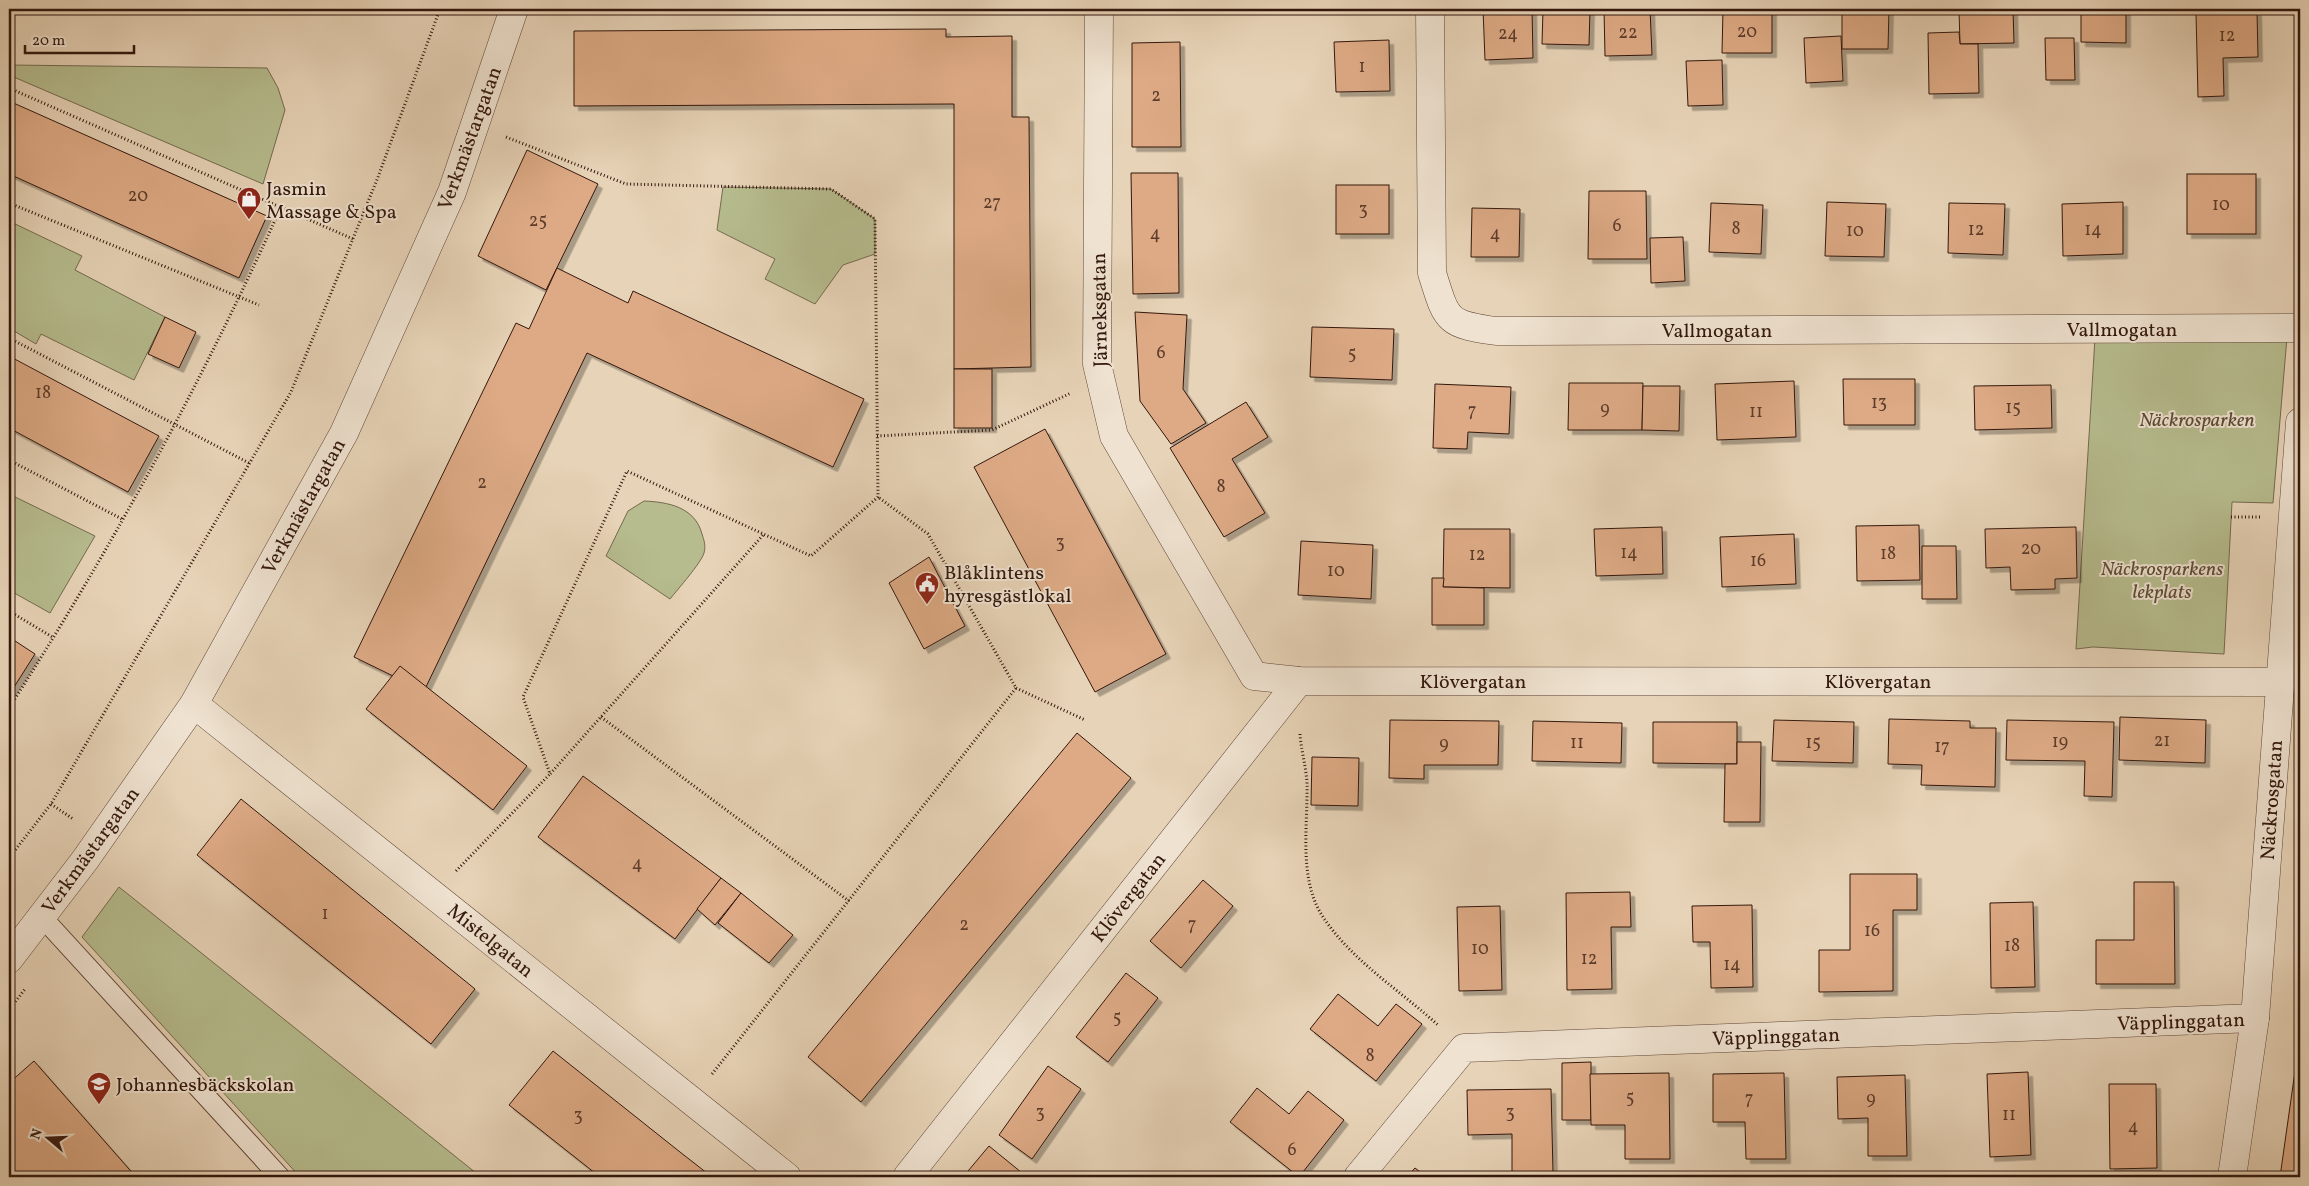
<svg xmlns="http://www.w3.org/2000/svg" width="2309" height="1186" font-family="Vollkorn,serif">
  <defs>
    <filter id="shadow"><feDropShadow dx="4.5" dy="4.5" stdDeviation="0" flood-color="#0004"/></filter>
  </defs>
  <rect width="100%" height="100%" fill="#e7d3b7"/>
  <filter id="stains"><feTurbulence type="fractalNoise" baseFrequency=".004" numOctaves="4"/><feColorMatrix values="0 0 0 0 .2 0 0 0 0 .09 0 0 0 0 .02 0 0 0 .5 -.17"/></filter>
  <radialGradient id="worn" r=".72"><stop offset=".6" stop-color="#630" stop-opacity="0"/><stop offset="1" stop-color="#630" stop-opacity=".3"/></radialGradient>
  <g fill="#b6bc8e" stroke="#746a4e">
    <path d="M 9,65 L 267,68 L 278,88 L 285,110 L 263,184 L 9,75 Z"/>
    <path d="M 723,187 L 831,189 L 875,219 L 875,254 L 843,265 L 815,304 L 765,279 L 775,259 L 717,230 Z"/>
    <path d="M 9,221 L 82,256 L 75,270 L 165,317 L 134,380 L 41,334 L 36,344 L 9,328 Z"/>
    <path d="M 2287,337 L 2273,503 L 2232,502 L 2224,654 L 2093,647 L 2076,649 L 2095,338 Z"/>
    <path d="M 9,494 L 95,536 L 50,613 L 9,590 Z"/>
    <path d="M 644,501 C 668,502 695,507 702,534 C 704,540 706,546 704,553 C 701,563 678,589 670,599 L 606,556 L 628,511 Z"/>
    <path d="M 119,887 L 481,1177 L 300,1177 L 82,937 Z"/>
  </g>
  <g fill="#ddaa85" stroke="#33170d" filter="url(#shadow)">
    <path d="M 1483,9 L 1532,9 L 1533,58 L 1485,60 Z"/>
    <path d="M 1543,9 L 1590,10 L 1589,45 L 1542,44 Z"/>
    <path d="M 1604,9 L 1650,9 L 1652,55 L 1605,56 Z"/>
    <path d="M 1723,9 L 1772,9 L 1772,53 L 1722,53 Z"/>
    <path d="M 1842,9 L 1889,9 L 1888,49 L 1842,49 Z"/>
    <path d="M 1959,9 L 2013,9 L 2014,43 L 1960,44 Z"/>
    <path d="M 2081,9 L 2126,9 L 2126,43 L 2081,42 Z"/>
    <path d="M 2257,11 L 2258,57 L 2223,58 L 2224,96 L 2198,97 L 2196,13 Z"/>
    <path d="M 946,29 L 946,37 L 1012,36 L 1012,117 L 1029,117 L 1031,367 L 954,369 L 954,104 L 574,106 L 574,31 Z"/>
    <path d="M 1959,32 L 1960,44 L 1978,44 L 1979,93 L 1929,94 L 1928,33 Z"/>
    <path d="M 1841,36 L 1843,81 L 1806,83 L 1804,38 Z"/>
    <path d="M 2045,38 L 2074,38 L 2075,80 L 2046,80 Z"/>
    <path d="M 1389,40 L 1390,91 L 1336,92 L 1334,42 Z"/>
    <path d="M 1180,42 L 1181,147 L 1132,147 L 1132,43 Z"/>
    <path d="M 1722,60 L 1723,105 L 1688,106 L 1686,61 Z"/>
    <path d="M 9,101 L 267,216 L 239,278 L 9,174 Z"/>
    <path d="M 527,150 L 598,184 L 546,290 L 478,256 Z"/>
    <path d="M 1131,173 L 1178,173 L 1179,293 L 1133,294 Z"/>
    <rect x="2187" y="174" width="69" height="60"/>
    <rect x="1336" y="185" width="53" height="49"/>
    <path d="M 1589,191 L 1646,191 L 1647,259 L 1588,259 Z"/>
    <path d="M 1827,202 L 1886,204 L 1884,257 L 1825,256 Z"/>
    <path d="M 2123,202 L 2123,254 L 2063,256 L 2062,204 Z"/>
    <path d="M 1711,203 L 1763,205 L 1761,254 L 1709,252 Z"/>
    <path d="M 1949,203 L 2005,204 L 2003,255 L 1948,253 Z"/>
    <path d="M 1472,208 L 1520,209 L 1519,257 L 1471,257 Z"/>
    <path d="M 1683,237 L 1685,281 L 1651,283 L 1650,238 Z"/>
    <path d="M 557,268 L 628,303 L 633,291 L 864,399 L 833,467 L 587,353 L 424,691 L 354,657 L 516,323 L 529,329 Z"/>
    <path d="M 1135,312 L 1187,315 L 1183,389 L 1206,423 L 1171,444 L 1140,401 Z"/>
    <path d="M 165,317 L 196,332 L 179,368 L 148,354 Z"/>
    <path d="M 1312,327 L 1394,329 L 1392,380 L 1310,377 Z"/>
    <path d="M 9,356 L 159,436 L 128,492 L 9,428 Z"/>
    <rect x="954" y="369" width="38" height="59"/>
    <path d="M 1843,379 L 1915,379 L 1915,425 L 1844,425 Z"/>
    <path d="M 1794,381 L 1796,437 L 1717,440 L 1715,384 Z"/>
    <path d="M 1569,383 L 1643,383 L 1642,430 L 1568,430 Z"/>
    <path d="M 1435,384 L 1511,387 L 1509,434 L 1468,432 L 1467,449 L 1433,448 Z"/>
    <path d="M 2051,385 L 2052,428 L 1975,430 L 1974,386 Z"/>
    <path d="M 1643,386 L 1680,386 L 1679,431 L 1642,430 Z"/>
    <path d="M 1246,402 L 1268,437 L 1232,459 L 1265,513 L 1224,537 L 1170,448 Z"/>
    <path d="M 1045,429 L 1166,654 L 1095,692 L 974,467 Z"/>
    <path d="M 1919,525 L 1920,580 L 1857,581 L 1856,526 Z"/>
    <path d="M 1662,527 L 1663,574 L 1596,576 L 1594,529 Z"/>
    <path d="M 2076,527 L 2077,578 L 2055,579 L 2055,589 L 2011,590 L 2010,567 L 1986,568 L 1985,529 Z"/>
    <path d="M 1444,529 L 1510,529 L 1510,588 L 1443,587 Z"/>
    <path d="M 1794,534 L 1796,584 L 1722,587 L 1720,537 Z"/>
    <path d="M 1301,541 L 1373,545 L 1371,599 L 1298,595 Z"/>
    <path d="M 1922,546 L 1956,546 L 1957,599 L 1922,599 Z"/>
    <path d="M 929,557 L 965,626 L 924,649 L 889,583 Z"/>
    <path d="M 1432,578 L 1444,578 L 1443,587 L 1484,588 L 1484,625 L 1432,625 Z"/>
    <path d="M 9,637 L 35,654 L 9,695 Z"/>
    <path d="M 400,666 L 527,766 L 493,810 L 366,709 Z"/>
    <path d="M 2120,717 L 2206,720 L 2205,763 L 2119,760 Z"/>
    <path d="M 1889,719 L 1970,721 L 1970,728 L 1996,728 L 1995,787 L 1921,785 L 1922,765 L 1888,764 Z"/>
    <path d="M 1390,720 L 1499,721 L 1498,765 L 1424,765 L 1424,779 L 1389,778 Z"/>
    <path d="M 1774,720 L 1854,722 L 1853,763 L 1772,761 Z"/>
    <path d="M 2007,720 L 2114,722 L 2112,797 L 2084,796 L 2085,761 L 2006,760 Z"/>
    <path d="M 1533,721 L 1622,723 L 1621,763 L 1532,761 Z"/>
    <path d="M 1653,722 L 1737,722 L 1737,764 L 1653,763 Z"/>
    <path d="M 1077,733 L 1131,778 L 861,1102 L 808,1057 Z"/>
    <path d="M 1737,742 L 1761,742 L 1760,822 L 1724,822 L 1725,764 L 1737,764 Z"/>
    <path d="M 1312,757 L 1359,758 L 1358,806 L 1311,805 Z"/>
    <path d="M 583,776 L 721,878 L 675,939 L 538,837 Z"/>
    <path d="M 241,799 L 475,989 L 431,1044 L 197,855 Z"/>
    <path d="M 1850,874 L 1917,874 L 1917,910 L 1893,910 L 1893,991 L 1819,992 L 1819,950 L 1850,950 Z"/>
    <path d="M 721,878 L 741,893 L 715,925 L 697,909 Z"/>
    <path d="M 1203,880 L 1233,906 L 1181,968 L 1150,941 Z"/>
    <path d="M 2134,882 L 2174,882 L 2175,984 L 2096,984 L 2096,940 L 2134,940 Z"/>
    <path d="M 1630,892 L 1631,927 L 1611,927 L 1612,989 L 1567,990 L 1566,893 Z"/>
    <path d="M 741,893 L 793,935 L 769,963 L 718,923 Z"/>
    <path d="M 2033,902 L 2035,987 L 1991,988 L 1990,903 Z"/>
    <path d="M 1752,905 L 1753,987 L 1711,988 L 1710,942 L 1693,942 L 1692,906 Z"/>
    <path d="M 1500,906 L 1502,990 L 1459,991 L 1457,907 Z"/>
    <path d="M 1126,973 L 1158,998 L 1108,1062 L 1076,1037 Z"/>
    <path d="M 1338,994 L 1378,1026 L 1396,1004 L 1422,1024 L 1376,1081 L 1310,1029 Z"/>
    <path d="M 2298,1050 L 2300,1051 L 2300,1177 L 2280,1177 Z"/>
    <path d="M 553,1051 L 680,1152 L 712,1177 L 600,1177 L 509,1105 Z"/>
    <path d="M 34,1061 L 136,1177 L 9,1177 L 9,1083 Z"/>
    <path d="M 1591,1062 L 1591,1120 L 1562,1120 L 1562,1063 Z"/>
    <path d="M 1048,1066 L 1081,1089 L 1032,1159 L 999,1135 Z"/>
    <path d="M 2028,1072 L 2031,1155 L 1990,1157 L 1987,1074 Z"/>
    <path d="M 1669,1073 L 1670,1159 L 1625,1159 L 1625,1125 L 1591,1125 L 1590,1074 Z"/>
    <path d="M 1784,1073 L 1786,1159 L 1746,1159 L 1745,1122 L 1713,1122 L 1713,1074 Z"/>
    <path d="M 1905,1075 L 1907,1156 L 1868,1156 L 1868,1118 L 1838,1119 L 1837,1077 Z"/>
    <path d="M 2109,1084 L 2156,1084 L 2157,1168 L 2110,1169 Z"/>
    <path d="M 1257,1088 L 1289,1114 L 1308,1091 L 1344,1120 L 1299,1177 L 1230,1122 Z"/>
    <path d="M 1551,1089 L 1553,1172 L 1512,1172 L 1512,1134 L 1468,1135 L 1467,1090 Z"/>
    <path d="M 989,1146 L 1027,1177 L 963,1177 Z"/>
    <path d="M 1415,1168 L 1427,1177 L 1407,1177 Z"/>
  </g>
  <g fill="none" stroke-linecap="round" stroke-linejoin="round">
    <defs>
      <path id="service" d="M 42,917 L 280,1177"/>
      <g id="minor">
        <path d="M 1099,9 L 1097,364 L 1114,436 L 1254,676 L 1299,681 L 2279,682"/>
        <path d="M 1430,9 L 1432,273 C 1447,320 1445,324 1496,331 L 2300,328"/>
        <path d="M 194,704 L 787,1177"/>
        <path d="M 9,959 L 85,860 L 194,704 L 344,433 L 452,192 L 514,9"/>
        <path d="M 907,1177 L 1299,681"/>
        <path d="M 1358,1177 L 1464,1048 L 2255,1018"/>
        <path d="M 2232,1177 L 2255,1018 L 2300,422"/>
      </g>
    </defs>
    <use href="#service" stroke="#604638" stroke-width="21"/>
    <use href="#minor" stroke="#604638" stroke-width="29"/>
    <g stroke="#33170d" stroke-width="3" stroke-dasharray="1 2.5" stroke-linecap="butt">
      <path d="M 9,88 L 353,239"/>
      <path d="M 506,137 L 626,184 L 831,189 L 875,219 L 878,497 L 811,556 L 627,471 L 523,697 L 550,774 L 764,534"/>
      <path d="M 9,203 L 259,305"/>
      <path d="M 9,338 L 249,463"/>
      <path d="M 877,436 L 992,430 L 1071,393"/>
      <path d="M 9,460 L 122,519"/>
      <path d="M 2231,517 L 2260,517"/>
      <path d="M 9,611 L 54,638"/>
      <path d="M 1016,688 L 1085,720"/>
      <path d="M 9,708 C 112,548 203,380 281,207"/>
      <path d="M 601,717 L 849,901"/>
      <path d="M 1300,734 C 1301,750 1306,766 1307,783 C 1308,826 1298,879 1323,917 C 1352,961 1401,991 1439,1026"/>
      <path d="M 51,804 L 73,819"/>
      <path d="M 9,858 L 51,804 L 291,392 L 378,177 L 440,9"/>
      <path d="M 456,871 L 550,774"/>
      <path d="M 9,1010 L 25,989"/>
      <path d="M 712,1074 L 1016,688 L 928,534 L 878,497"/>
    </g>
    <use href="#service" stroke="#efe2d0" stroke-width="19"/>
    <use href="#minor" stroke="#efe2d0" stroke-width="28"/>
  </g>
  <defs>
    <symbol id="shop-pin" viewBox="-11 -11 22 30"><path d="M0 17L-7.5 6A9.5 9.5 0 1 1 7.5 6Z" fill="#8f2418" stroke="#efe2d0"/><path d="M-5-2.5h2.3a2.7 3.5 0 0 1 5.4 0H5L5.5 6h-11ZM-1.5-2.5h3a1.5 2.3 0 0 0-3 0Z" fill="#fff"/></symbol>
    <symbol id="civic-pin" viewBox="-11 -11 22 30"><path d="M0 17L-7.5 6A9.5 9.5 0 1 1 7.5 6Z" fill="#8f2418" stroke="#efe2d0"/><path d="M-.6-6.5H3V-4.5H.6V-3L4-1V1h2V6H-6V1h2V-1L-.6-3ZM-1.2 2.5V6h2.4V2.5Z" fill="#fff"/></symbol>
    <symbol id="school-pin" viewBox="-11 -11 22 30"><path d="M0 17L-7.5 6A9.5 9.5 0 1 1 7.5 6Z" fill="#8f2418" stroke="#efe2d0"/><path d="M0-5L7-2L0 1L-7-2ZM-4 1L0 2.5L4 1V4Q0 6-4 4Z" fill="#fff"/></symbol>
  </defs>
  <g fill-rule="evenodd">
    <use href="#shop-pin" x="235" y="185" width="28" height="38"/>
    <use href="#civic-pin" x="913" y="570" width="28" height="38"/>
    <use href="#school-pin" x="85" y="1070" width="28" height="38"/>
  </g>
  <g text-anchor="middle" stroke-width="4" stroke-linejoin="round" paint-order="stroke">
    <g font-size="18" fill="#5e3c2b">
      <text x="1747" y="37">20</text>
      <text x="1628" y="38">22</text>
      <text x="1508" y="39">24</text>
      <text x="2227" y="41">12</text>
      <text x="1362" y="72">1</text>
      <text x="1156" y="101">2</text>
      <text x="138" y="201">20</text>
      <text x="992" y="208">27</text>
      <text x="2221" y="210">10</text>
      <text x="1363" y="215">3</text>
      <text x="538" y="226">25</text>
      <text x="1617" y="231">6</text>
      <text x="1736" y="234">8</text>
      <text x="1976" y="235">12</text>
      <text x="2093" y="235">14</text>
      <text x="1855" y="236">10</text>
      <text x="1155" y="239">4</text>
      <text x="1495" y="239">4</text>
      <text x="1161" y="358">6</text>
      <text x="1352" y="359">5</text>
      <text x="43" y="398">18</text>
      <text x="1879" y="408">13</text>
      <text x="2013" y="413">15</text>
      <text x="1605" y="414">9</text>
      <text x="1472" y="416">7</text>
      <text x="1756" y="417">11</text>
      <text x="482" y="488">2</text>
      <text x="1221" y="492">8</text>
      <text x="1060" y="548">3</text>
      <text x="2031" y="554">20</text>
      <text x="1629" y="558">14</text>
      <text x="1888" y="559">18</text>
      <text x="1477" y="560">12</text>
      <text x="1758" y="566">16</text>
      <text x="1336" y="576">10</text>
      <text x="2162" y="746">21</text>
      <text x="2060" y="747">19</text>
      <text x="1577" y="748">11</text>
      <text x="1813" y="748">15</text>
      <text x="1444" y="749">9</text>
      <text x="1942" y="752">17</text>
      <text x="637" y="869">4</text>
      <text x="325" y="919">1</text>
      <text x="964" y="930">2</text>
      <text x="1192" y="930">7</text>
      <text x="1872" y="936">16</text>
      <text x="2012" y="951">18</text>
      <text x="1480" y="954">10</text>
      <text x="1589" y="964">12</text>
      <text x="1732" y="970">14</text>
      <text x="1117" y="1023">5</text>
      <text x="1370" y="1061">8</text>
      <text x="1630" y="1103">5</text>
      <text x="1749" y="1104">7</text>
      <text x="1871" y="1104">9</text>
      <text x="1040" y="1118">3</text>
      <text x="1510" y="1118">3</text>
      <text x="2009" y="1120">11</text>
      <text x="578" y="1121">3</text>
      <text x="2133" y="1132">4</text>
      <text x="1292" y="1155">6</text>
    </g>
    <g font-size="20" fill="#33170d" stroke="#efe2d0">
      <text transform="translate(469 138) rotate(-70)" y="7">Verkmästargatan</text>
      <text transform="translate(1099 310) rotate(-91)" y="7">Järneksgatan</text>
      <text x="2122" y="336">Vallmogatan</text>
      <text x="1717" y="337">Vallmogatan</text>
      <text transform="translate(303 506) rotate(-61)" y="7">Verkmästargatan</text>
      <text x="1473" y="688">Klövergatan</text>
      <text x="1878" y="688">Klövergatan</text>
      <text transform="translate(2271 800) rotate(-86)" y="7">Näckrosgatan</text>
      <text transform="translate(90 850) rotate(-54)" y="7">Verkmästargatan</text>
      <text transform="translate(1128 897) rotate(-52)" y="7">Klövergatan</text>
      <text transform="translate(491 940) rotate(39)" y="7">Mistelgatan</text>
      <text transform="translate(2181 1021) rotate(-2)" y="7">Väpplinggatan</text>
      <text transform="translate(1776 1036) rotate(-2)" y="7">Väpplinggatan</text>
    </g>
    <g font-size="20" fill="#33170d" stroke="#efe2d0" text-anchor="start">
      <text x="266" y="195">Jasmin<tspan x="266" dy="23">Massage &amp; Spa</tspan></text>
      <text x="944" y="579">Blåklintens<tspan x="944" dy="23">hyresgästlokal</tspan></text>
      <text x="116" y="1091">Johannesbäckskolan</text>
    </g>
    <g font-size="20" font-style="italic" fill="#5a4934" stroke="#efe2d0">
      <text x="2197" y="426">Näckrosparken</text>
      <text x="2162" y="575">Näckrosparkens<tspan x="2162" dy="23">lekplats</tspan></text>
    </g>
  </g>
  <rect width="2309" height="1186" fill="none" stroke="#e7d3b7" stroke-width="30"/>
  <rect x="10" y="10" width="2289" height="1166" fill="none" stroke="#33170d" stroke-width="2.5"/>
  <rect x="15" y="15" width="2279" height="1156" fill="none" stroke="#33170d"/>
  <g transform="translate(48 1138) rotate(289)" stroke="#efe2d0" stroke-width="4" paint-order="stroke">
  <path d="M0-4L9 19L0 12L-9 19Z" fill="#33170d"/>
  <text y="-8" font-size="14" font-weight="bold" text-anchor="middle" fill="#33170d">N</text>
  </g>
  <path d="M25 45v8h109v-8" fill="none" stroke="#33170d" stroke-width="2.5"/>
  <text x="32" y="45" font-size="15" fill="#33170d" stroke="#efe2d0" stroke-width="4" paint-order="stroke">20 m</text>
  <rect width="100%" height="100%" filter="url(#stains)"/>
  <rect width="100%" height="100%" fill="url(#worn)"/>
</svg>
